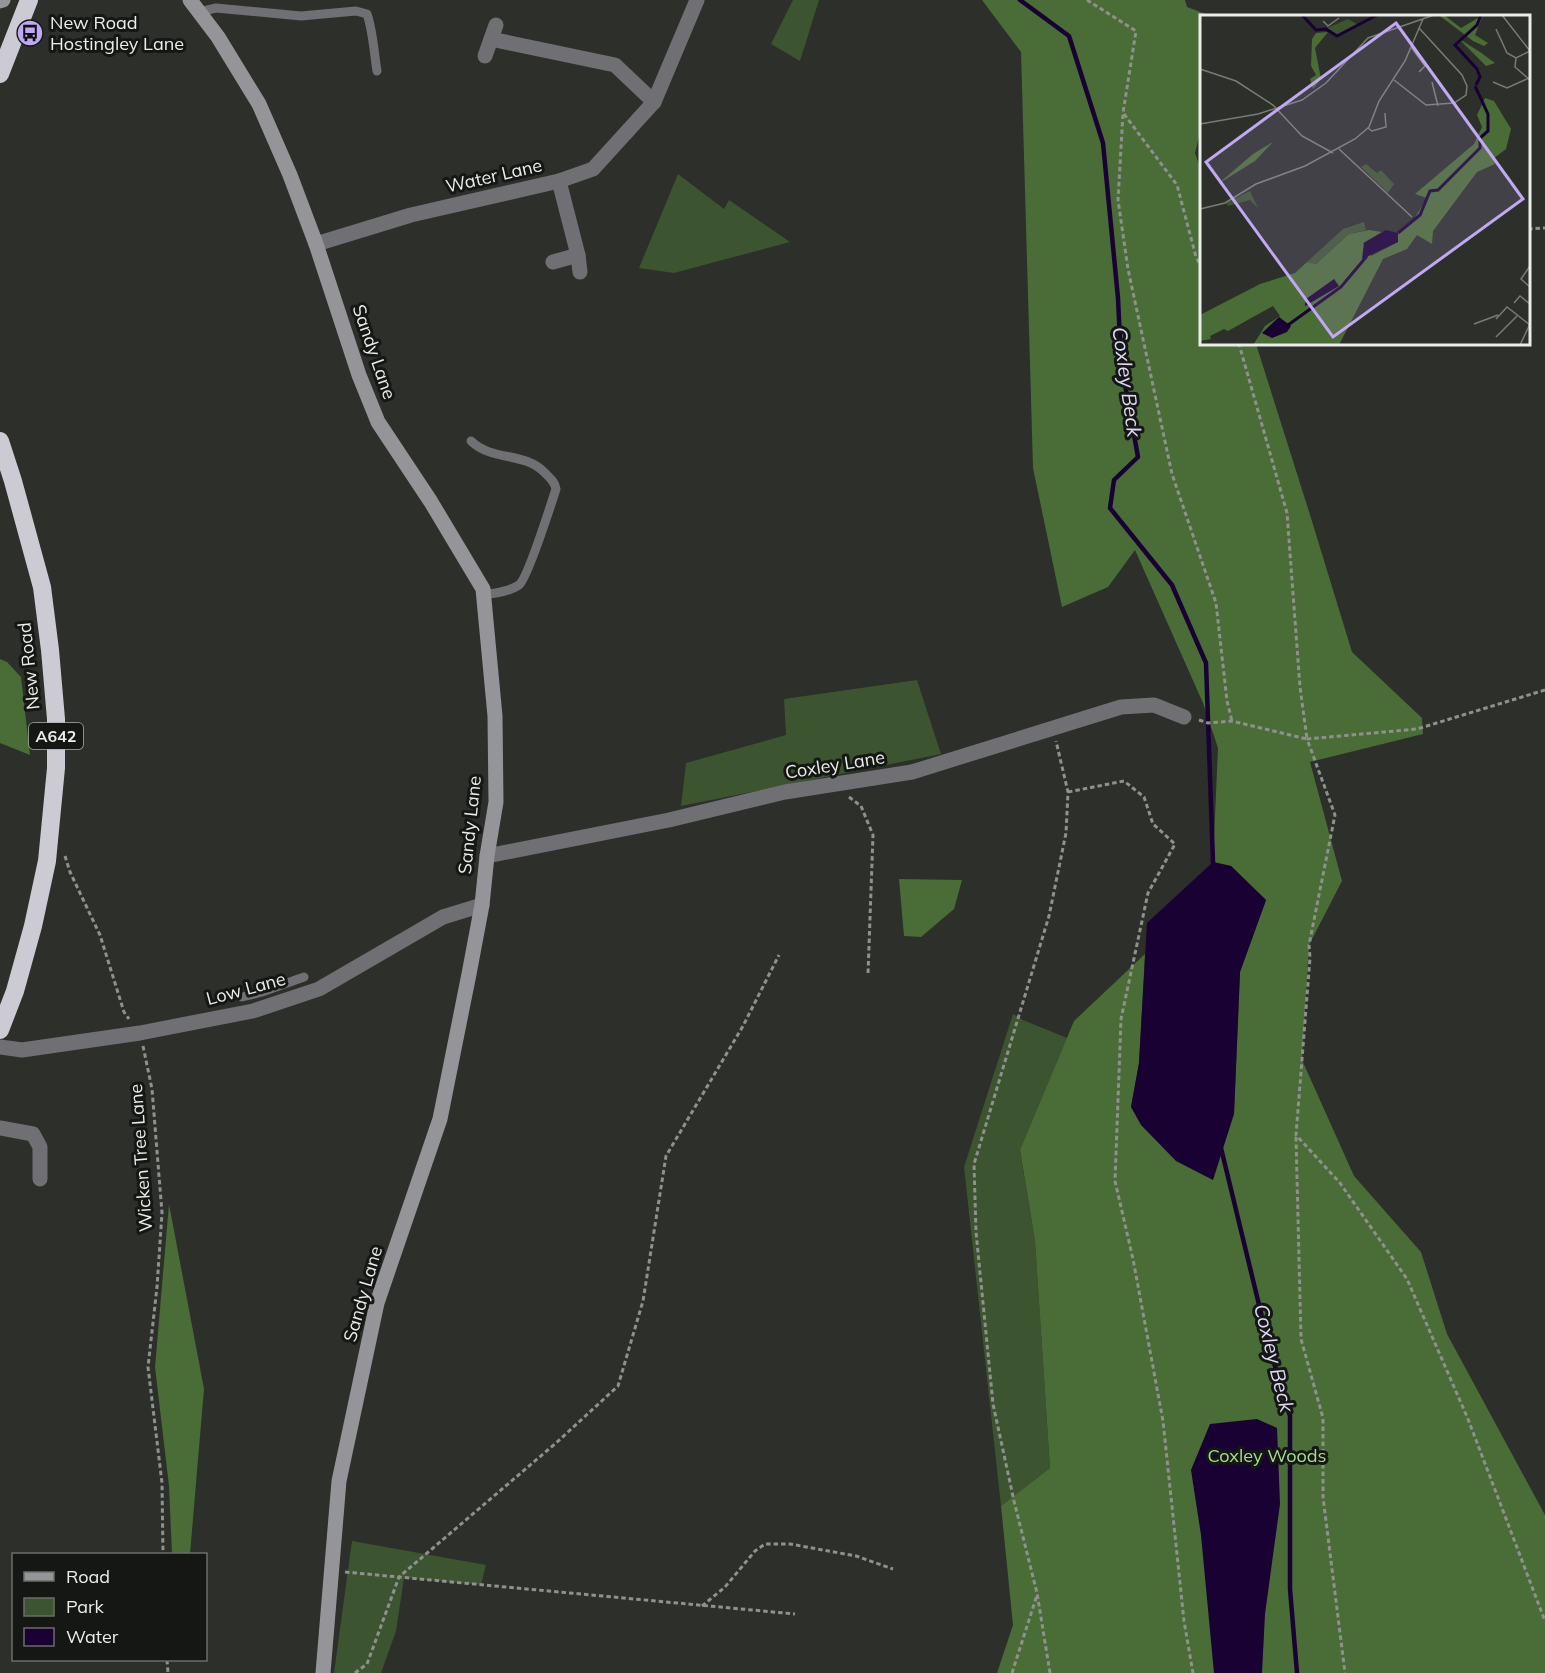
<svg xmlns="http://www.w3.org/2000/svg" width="1545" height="1673" font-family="Mulish,sans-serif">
  <rect width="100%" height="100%" fill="#2c2f2a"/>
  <g fill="#3c542f">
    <path d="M 793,0 L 819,0 L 800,61 L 771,44 Z"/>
    <path d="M 678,174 L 724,209 L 729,200 L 790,242 L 674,273 L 639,268 Z"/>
    <path d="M 917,680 L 941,754 L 681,806 L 686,763 L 786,735 L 784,699 Z"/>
    <path d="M 1013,1014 L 1023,1020 L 1067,1038 L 1020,1151 L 1035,1241 L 1050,1468 L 1001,1506 L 964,1167 Z"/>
    <path d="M 352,1541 L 486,1565 L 481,1585 L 404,1578 L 396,1631 L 381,1673 L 334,1673 Z"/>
  </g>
  <g fill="#4a6c37">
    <path d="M 982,0 L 1185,0 L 1187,7 L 1211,16 L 1202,16 L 1202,125 L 1195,153 L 1202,173 L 1202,344 L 1256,344 L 1311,518 L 1352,652 L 1422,718 L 1423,734 L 1310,762 L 1342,881 L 1309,945 L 1302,1060 L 1354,1176 L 1421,1252 L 1447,1334 L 1545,1515 L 1545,1673 L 997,1673 L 1013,1625 L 1001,1506 L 1050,1468 L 1035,1241 L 1020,1150 L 1074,1021 L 1145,954 L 1139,1063 L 1131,1107 L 1234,1114 L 1240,972 L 1266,900 L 1231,866 L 1213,862 L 1218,748 L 1203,703 L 1135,550 L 1108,587 L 1062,607 L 1033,468 L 1021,52 Z"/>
    <path d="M 0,659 L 7,662 L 21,677 L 30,755 L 0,743 Z"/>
    <path d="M 899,879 L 962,880 L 954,909 L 921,937 L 904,936 Z"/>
    <path d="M 169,1204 L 204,1389 L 190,1554 L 172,1554 L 169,1486 L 155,1367 Z"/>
  </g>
  <g fill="#190233">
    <path d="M 1213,862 L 1231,866 L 1266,900 L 1240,972 L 1234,1114 L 1213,1180 L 1176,1161 L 1141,1125 L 1131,1107 L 1139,1063 L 1147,923 Z"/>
    <path d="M 1257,1419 L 1277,1428 L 1280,1504 L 1265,1614 L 1262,1673 L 1214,1673 L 1201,1535 L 1191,1470 L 1210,1424 Z"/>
  </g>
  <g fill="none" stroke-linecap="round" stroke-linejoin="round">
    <g stroke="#190233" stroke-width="4.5">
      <path d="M 1020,0 L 1069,36 L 1103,143 L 1118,298 L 1121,362 L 1138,457 L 1114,480 L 1110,508 L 1172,585 L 1206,663 L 1213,862"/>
      <path d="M 1221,1148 L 1269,1346 L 1290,1416 L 1290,1589 L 1297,1673"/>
    </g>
    <g stroke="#8e918d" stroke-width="3" stroke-dasharray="4.5 3" stroke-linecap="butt">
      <path d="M 1087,0 L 1136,31 L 1123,113 L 1118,200 L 1128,269 L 1172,474 L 1216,603 L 1227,701 L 1232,721"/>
      <path d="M 1124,114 L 1177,185 L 1196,257 L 1202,268"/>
      <path d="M 1528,229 L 1545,228"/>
      <path d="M 1545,690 L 1417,729 L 1307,739 L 1335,815 L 1309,945 L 1310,958 L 1296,1135 L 1340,1183 L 1407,1279 L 1468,1419 L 1545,1621"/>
      <path d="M 1199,720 L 1208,723 L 1232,721 L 1307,739 L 1300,687 L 1287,513 L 1239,344"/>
      <path d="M 1068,792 L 1124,781 L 1144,797 L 1153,824 L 1175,844 L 1148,893 L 1121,1019 L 1115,1181 L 1133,1259 L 1163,1421 L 1184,1621 L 1193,1673"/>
      <path d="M 849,797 L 861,806 L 873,835 L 868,974"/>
      <path d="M 65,856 L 70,872 L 100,935 L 124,1012 L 129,1019"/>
      <path d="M 143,1046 L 152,1089 L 162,1213 L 157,1287 L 148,1367 L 162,1483 L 163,1554"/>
      <path d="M 1296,1137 L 1301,1339 L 1323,1418 L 1323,1497 L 1345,1673"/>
      <path d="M 345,1572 L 795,1614"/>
      <path d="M 702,1606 L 725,1587 L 755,1551 L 765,1544 L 790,1544 L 856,1556 L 893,1569"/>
      <path d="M 167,1660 L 168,1673"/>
      <path d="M 355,1673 L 367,1664 L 399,1577 L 556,1443 L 618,1386 L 643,1301 L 666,1156 L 743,1026 L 779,955"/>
      <path d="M 1012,1673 L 1037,1595"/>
      <path d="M 1050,1673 L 1037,1593 L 1014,1501 L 993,1404 L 976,1232 L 974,1164 L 1049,916 L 1066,833 L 1068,792 L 1056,741"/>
    </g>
    <g stroke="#706f73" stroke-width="9">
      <path d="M 199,12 L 216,8 L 301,16 L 356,11 L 367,14 C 373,31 374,53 377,71"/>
      <path d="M 471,441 C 493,462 524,451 545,473 C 550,478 555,482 556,489 C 551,504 528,578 519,585 C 509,592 495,593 483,595"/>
      <path d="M 242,997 L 262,992 L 304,977"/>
    </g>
    <g stroke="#706f73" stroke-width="15">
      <path d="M 491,39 L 615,65 L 654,102"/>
      <path d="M 485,56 L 496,25"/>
      <path d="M 316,244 L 411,215 L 559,181 L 593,169 L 654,102 L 697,0"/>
      <path d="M 578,255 L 580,272"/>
      <path d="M 553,262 L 578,255 L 559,181"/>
      <path d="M 487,856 L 669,820 L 785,792 L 912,772 L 1121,707 L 1154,705 L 1184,717"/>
      <path d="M 0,1047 L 22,1050 L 140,1033 L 253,1011 L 319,989 L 443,917 L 482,905"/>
      <path d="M 0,1128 L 33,1134 L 40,1147 L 40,1179"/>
    </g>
    <g stroke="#959499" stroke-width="15">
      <path d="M 190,0 L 218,37 L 259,104 L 290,175 L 316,244 L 359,375 L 378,422 L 431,502 L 483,589 L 495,716 L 496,802 L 487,856 L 482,905 L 469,974 L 440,1119 L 377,1303 L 339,1481 L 323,1673"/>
      <path d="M 0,1 L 3,0"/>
    </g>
    <g stroke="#cccad2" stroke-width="18">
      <path d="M 0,74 L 29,0"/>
      <path d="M 0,441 L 13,481 L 42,587 L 50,650 L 56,719 L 56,768 L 47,861 L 33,926 L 15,991 L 0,1030"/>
    </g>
  </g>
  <defs>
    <symbol id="bus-disc" viewBox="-11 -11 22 22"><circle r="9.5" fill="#c0a8f3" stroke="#151714"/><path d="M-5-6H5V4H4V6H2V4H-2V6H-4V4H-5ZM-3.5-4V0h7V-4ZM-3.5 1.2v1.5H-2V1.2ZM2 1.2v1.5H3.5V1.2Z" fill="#111"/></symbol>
  </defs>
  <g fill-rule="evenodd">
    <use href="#bus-disc" x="15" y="18" width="30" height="30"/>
  </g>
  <g text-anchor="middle" stroke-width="6" stroke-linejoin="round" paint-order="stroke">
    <rect fill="#151714" stroke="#aaada9" stroke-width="1.5" x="29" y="723" width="54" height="26" rx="4.5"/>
    <g font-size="16" font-weight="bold" fill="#eaede9">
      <text x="56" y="742">A642</text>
    </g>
    <g font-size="18" fill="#eaede9" stroke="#151714" text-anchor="start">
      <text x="50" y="29">New Road<tspan x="50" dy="21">Hostingley Lane</tspan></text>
    </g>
    <g font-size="18" fill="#eaede9" stroke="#151714">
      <text transform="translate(494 176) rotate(-13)" y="6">Water Lane</text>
      <text transform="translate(374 352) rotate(71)" y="6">Sandy Lane</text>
      <text transform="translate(29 666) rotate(-96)" y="6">New Road</text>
      <text transform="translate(835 765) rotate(-9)" y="6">Coxley Lane</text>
      <text transform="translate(470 825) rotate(-84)" y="6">Sandy Lane</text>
      <text transform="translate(246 989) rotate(-15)" y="6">Low Lane</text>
      <text transform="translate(141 1158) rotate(-94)" y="6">Wicken Tree Lane</text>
      <text transform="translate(363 1294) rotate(-74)" y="6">Sandy Lane</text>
    </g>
    <g font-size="18" fill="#a7dc8c" stroke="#151714">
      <text x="1267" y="1462">Coxley Woods</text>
    </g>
    <g font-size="20" font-style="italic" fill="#e1d7f9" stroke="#151714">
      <text transform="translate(1127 382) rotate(82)" y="7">Coxley Beck</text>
      <text transform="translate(1274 1358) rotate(76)" y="7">Coxley Beck</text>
    </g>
  </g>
  <g transform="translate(1200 15)">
    <rect width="330" height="330" fill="#2c2f2a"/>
    <path d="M 148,4 L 157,9 L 151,15 L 137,20 L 127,13 ZM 166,149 L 177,158 L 181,155 L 194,169 L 188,178 L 161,152 ZM 50,176 L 58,193 L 50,185 L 28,191 L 26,188 ZM 164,207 L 166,215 L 149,219 L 116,249 L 107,247 L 143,214 Z" fill="#3c542f"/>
    <path d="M 244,0 L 261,13 L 283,0 L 275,20 L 288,28 L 284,31 L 273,26 L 240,1 ZM 128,17 L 115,33 L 121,64 L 113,74 L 110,64 L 116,60 L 111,51 L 112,24 L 116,18 ZM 258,23 L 280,37 L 295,48 L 286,51 ZM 285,83 L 294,86 L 311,114 L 306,134 L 293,144 L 295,149 L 277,157 L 233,216 L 232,229 L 217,220 L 207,234 L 183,244 L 139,330 L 53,330 L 65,311 L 80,301 L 73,291 L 28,316 L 24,314 L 10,321 L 11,324 L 0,326 L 0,300 L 60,269 L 95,258 L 107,247 L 116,249 L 149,219 L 169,215 L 182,217 L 163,228 L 171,241 L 198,227 L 198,218 L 211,209 L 227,183 L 215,179 L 274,129 L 282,112 L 277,100 ZM 73,127 L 55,146 L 18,169 L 53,139 Z" fill="#4a6c37"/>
    <path d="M 186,215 L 198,218 L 198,227 L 162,244 L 164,228 ZM 134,264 L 139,271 L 105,291 L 106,284 ZM 79,302 L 91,311 L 87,317 L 72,323 L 62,318 Z" fill="#190233"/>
    <path fill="none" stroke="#190233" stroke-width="3" d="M 102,0 L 116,15 L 126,14 L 137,21 L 177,0M 276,70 L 280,62 L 277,54 L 255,30 L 277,10 L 281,0M 198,218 L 220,200 L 230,176 L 238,175 L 280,133 L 280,123 L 288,116 L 288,99 L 275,71M 88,310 L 141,272 L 167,241"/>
    <path fill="none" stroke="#787b76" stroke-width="1.5" d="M 302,0 L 330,36M 123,6 L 128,11 L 139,3M 296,14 L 307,38 L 316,43 L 330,36M 211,32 L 225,51 L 219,57M 316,43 L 315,52 L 330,65M 0,54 L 36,66 L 73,90 L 102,121 L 133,138M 194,65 L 226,90 L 254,88 L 266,80 L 267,71 L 262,60 L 219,13M 232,67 L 238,91M 293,67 L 307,73 L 329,63M 0,109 L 58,99 L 102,85 L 126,68 L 168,23 L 234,0M 168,113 L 172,116 L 186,112 L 185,98M 139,134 L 212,202M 0,194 L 25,188 L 56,169 L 105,151 L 155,124 L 169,112 L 179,86 L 205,46 L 223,4M 330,251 L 321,264 L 330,272M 314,288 L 320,281 L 330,289M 296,304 L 307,292 L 330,310M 274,309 L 298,300M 296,322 L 317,301M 320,330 L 330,309"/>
    <path fill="#c0a8f3" fill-opacity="0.15" stroke="#c0a8f3" stroke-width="3" d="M 196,8 L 323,184 L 133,322 L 6,147 Z"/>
    <rect width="330" height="330" fill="none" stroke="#eaede9" stroke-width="3"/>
  </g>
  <rect x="12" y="1553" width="195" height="108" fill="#151714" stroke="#6a6d69" stroke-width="1.5"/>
  <rect x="24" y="1572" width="30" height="9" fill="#959499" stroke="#6a6d69" stroke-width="1.5"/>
  <text x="66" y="1583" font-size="18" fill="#eaede9">Road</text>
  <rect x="24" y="1598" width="30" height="18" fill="#3c542f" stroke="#6a6d69" stroke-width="1.5"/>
  <text x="66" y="1613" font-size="18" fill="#eaede9">Park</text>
  <rect x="24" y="1628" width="30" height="18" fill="#190233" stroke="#6a6d69" stroke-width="1.5"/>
  <text x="66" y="1643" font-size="18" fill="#eaede9">Water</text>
</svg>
